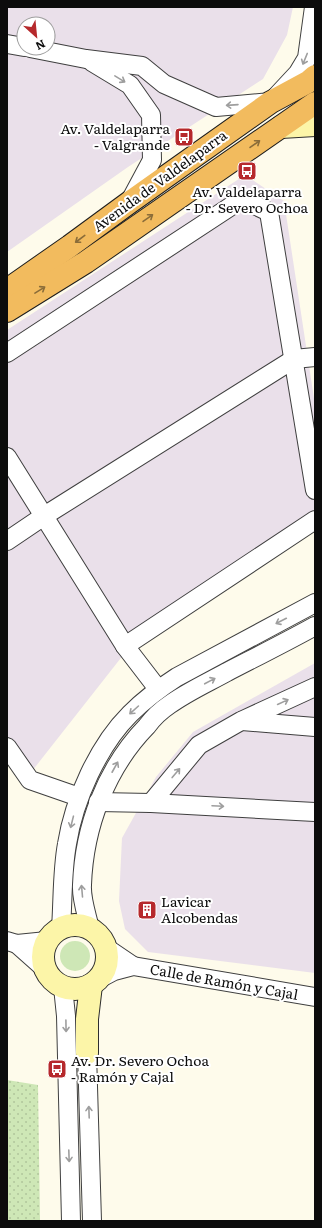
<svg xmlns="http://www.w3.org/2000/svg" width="322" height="1228" font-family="Literata,serif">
  <defs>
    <pattern id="park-dots" width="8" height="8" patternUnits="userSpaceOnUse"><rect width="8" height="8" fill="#cee7b6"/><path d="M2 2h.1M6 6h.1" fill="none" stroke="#b0c59b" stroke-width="1.8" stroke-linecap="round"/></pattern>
  </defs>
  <rect width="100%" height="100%" fill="#fefbeb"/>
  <g fill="#eae0ea" fill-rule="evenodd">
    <path d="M 7,7 L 293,7 L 287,35 L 263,79 L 128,167 L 7,252 ZM 24,24 L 48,24 L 48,48 L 24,48 Z"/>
    <path d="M 245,175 L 284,201 L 315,405 L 315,531 L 124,654 L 25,780 L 7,753 L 7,330 Z"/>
    <path d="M 315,663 L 315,973 L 148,952 L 125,929 L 119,901 L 122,838 L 156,777 L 193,732 Z"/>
  </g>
  <circle fill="#cee7b6" cx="75" cy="956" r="15"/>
  <path fill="url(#park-dots)" d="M 7,1080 L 38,1085 L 40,1221 L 7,1221 Z"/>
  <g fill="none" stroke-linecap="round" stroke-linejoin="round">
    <defs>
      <g id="minor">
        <path d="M 7,44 L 24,47"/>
        <path d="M 30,48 L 86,59 L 142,66 L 164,84 L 216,107 L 271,102 L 298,73 L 307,58 L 314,7"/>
        <path d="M 92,62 L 130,85 L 151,115 L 152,160 L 130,201"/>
        <path d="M 7,353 L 242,199 L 269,212 L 315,490"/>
        <path d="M 7,457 L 125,646 L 158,689"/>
        <path d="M 7,541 L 44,516 L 294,359 L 315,357"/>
        <path d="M 125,646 L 315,520"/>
        <path d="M 242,721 L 315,727"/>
        <path d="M 7,747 L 30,780 L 79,797"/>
        <path d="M 98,802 L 151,803 L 315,812"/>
        <path d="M 151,803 L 199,745 L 241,721 L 315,687"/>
        <path d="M 61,928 C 63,900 62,871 67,844 C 74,800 98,746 130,714 C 144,700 160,688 177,677 L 315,603"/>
        <path d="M 90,929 C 87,915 81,899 82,885 C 84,827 106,768 147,726 C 153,718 160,711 169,705 C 187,692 207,683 227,672 C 256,657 286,642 315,626"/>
        <path d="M 7,941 L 17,944 L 47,941"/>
        <path d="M 17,944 L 44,968"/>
        <path d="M 105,947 L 133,966"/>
        <path d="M 97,980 L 114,971 L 133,966 L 315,997"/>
        <path d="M 63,987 L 66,1016 L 71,1221"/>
        <path d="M 87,1053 L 92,1221"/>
      </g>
      <g id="secondary">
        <path d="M 281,127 L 315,125"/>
        <circle cx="75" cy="957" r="32"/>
        <path d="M 87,1053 L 87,1019 L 91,985"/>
      </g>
      <g id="trunk">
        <path d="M 7,290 L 70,246 L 130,202 L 271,102 L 308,82 L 315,76"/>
        <path d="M 7,311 L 86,262 L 315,103"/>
      </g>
    </defs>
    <use href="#minor" stroke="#3f3f3f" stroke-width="20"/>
    <use href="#secondary" stroke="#2e2e2e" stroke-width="24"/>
    <use href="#trunk" stroke="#1d1d1d" stroke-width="24"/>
    <use href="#minor" stroke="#fff" stroke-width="18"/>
    <use href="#secondary" stroke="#fcf5a8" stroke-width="22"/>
    <use href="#trunk" stroke="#f2bb5e" stroke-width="22"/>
  </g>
  <defs><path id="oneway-shaft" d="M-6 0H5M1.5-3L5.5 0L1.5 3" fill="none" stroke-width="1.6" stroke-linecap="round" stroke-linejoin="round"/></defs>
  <g stroke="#9e9e9e">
    <use href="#oneway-shaft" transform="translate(305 59) rotate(112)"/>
    <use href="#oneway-shaft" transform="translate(120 79) rotate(31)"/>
    <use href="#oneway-shaft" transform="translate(232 105) rotate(176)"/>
    <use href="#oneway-shaft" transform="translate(281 621) rotate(153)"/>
    <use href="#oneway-shaft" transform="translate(210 681) rotate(-28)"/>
    <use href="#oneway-shaft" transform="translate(283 702) rotate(-25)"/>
    <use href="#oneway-shaft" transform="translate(134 710) rotate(138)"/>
    <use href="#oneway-shaft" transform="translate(115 767) rotate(-61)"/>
    <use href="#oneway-shaft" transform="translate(176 773) rotate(-50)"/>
    <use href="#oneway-shaft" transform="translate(218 806) rotate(3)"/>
    <use href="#oneway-shaft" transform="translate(72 822) rotate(104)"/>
    <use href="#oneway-shaft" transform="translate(82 891) rotate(-95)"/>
    <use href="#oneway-shaft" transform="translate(66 1026) rotate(89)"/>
    <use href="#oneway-shaft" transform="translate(89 1112) rotate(-92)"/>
    <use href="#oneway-shaft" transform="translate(69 1156) rotate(88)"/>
  </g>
  <g stroke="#8a6c39">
    <use href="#oneway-shaft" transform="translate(255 144) rotate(-35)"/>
    <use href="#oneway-shaft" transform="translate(148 218) rotate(-35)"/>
    <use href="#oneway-shaft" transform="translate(80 239) rotate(143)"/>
    <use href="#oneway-shaft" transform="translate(40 290) rotate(-32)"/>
  </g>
  <defs>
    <symbol id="bus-square" viewBox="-11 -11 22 22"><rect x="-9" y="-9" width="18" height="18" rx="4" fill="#b6292c" stroke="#fff"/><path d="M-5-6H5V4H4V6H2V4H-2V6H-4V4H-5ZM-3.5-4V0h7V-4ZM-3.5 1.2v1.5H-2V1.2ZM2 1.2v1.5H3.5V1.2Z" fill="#fff"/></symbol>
    <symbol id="building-square" viewBox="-11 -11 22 22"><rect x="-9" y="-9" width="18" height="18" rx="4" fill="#b6292c" stroke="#fff"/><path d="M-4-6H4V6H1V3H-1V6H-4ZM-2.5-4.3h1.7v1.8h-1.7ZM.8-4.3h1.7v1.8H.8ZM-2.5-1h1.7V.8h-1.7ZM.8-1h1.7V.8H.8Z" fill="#fff"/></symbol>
  </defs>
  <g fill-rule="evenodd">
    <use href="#bus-square" x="173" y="126" width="22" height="22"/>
    <use href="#bus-square" x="236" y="160" width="22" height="22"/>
    <use href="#building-square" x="136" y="899" width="22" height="22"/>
    <use href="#bus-square" x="46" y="1058" width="22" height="22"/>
  </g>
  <g text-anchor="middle" stroke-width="4" stroke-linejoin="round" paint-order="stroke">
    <g font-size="14" fill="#0c0c0c" stroke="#fff" text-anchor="start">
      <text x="170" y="134" text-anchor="end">Av. Valdelaparra<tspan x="170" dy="16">- Valgrande</tspan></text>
      <text x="247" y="197" text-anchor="middle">Av. Valdelaparra<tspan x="247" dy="16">- Dr. Severo Ochoa</tspan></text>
      <text x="161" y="907">Lavicar<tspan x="161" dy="16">Alcobendas</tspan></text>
      <text x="71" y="1066">Av. Dr. Severo Ochoa<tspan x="71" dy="16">- Ramón y Cajal</tspan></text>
    </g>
    <g font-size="14" fill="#0c0c0c" stroke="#fff">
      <text transform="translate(160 181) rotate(-36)" y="5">Avenida de Valdelaparra</text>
      <text transform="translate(224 982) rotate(10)" y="5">Calle de Ramón y Cajal</text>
    </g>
  </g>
  <rect width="322" height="1228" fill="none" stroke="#0c0c0c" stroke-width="16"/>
  <g transform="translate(36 36) rotate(153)"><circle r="19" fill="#ffffff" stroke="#9e9e9e"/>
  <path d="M0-3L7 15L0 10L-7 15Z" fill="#b6292c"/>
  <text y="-6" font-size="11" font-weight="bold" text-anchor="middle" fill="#0c0c0c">N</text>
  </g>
</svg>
